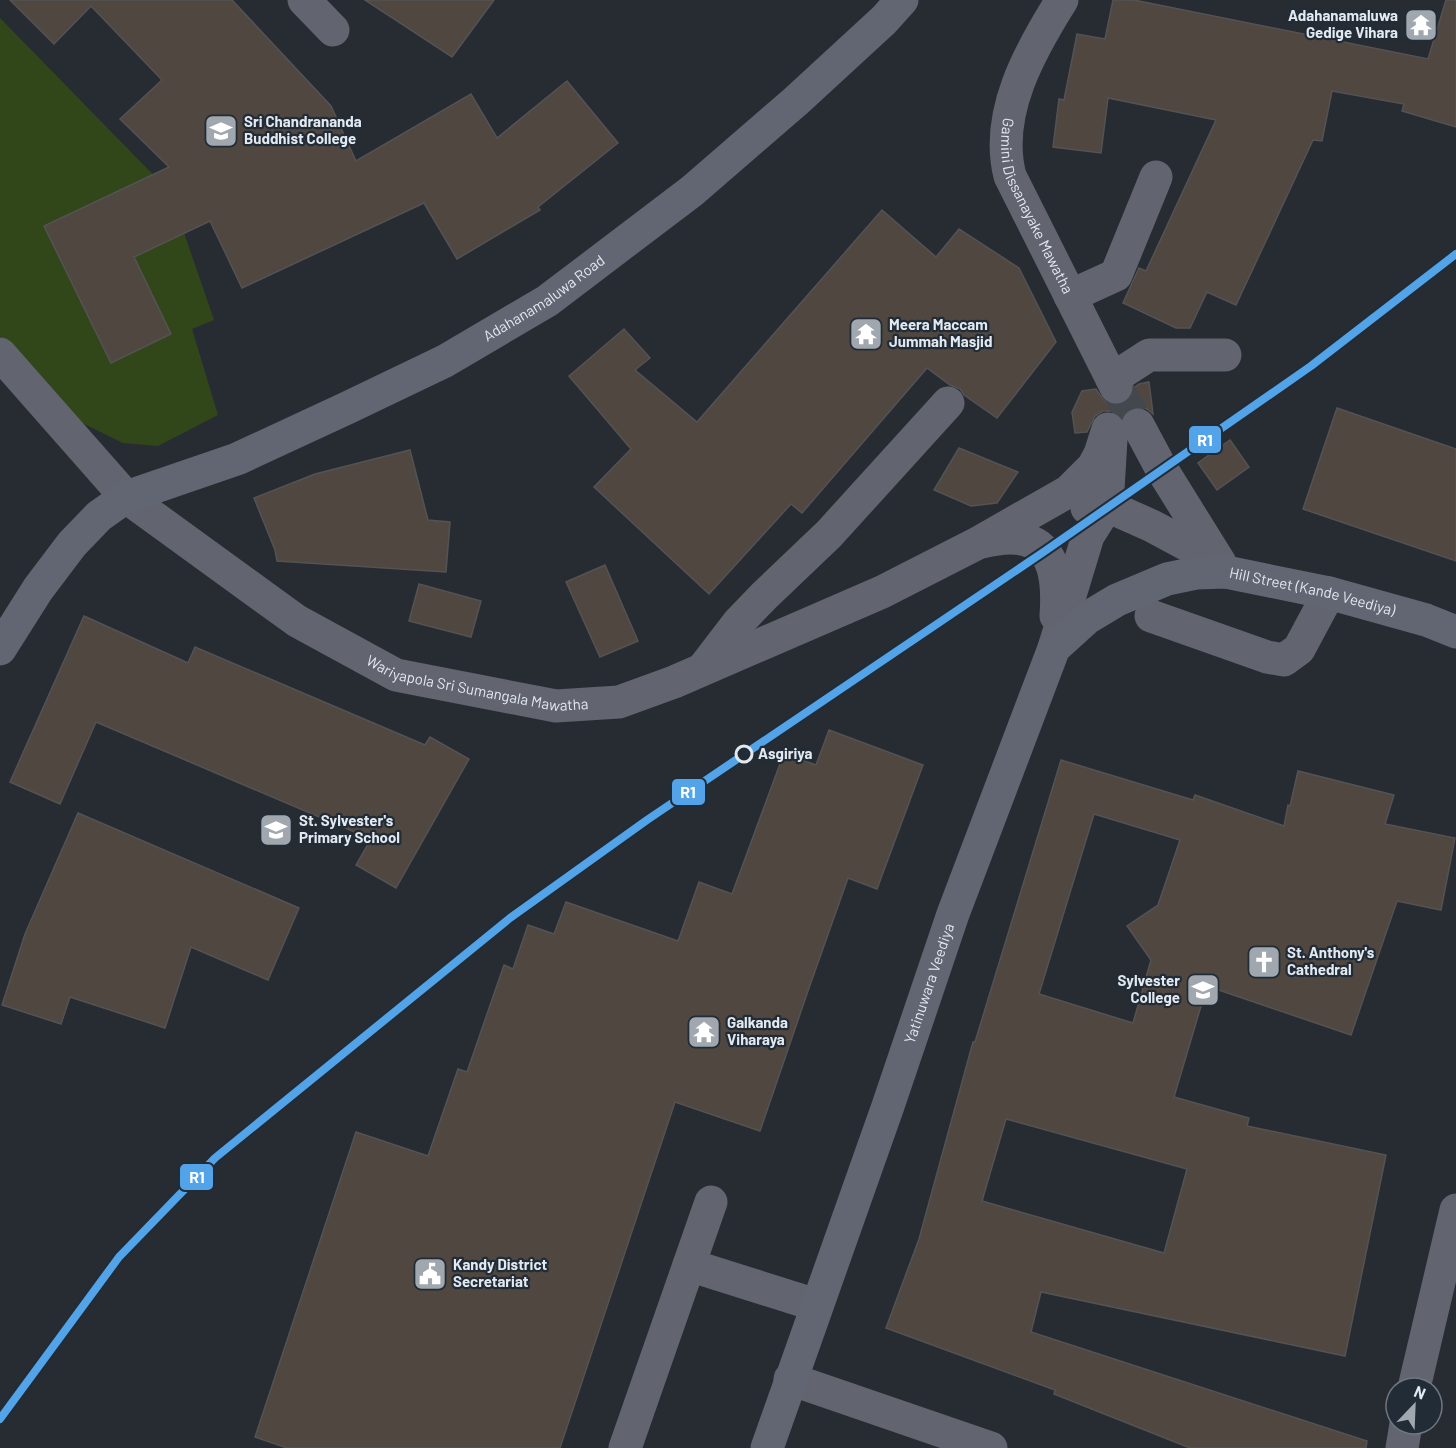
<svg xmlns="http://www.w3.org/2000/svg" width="1456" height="1448" font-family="Barlow,sans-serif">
  <rect width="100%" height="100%" fill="#272c32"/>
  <path fill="#31471a" d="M 0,18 L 170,192 L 214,320 L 192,329 L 218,415 L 158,446 L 123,443 L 80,422 L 0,336 Z"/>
  <g fill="#4f4740" stroke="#545354" stroke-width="1.5" fill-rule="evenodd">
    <path d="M 10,0 L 232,0 L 331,106 L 356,161 L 471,94 L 497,138 L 567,81 L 618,143 L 538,207 L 540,210 L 457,259 L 424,203 L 242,288 L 210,221 L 134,257 L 171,334 L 111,363 L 44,226 L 169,167 L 120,119 L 162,80 L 91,6 L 54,44 Z"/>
    <path d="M 365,0 L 494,0 L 452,57 Z"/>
    <path d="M 1113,0 L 1134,0 L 1428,59 L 1446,0 L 1456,0 L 1456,127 L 1402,111 L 1404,104 L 1332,91 L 1322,141 L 1313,140 L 1236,305 L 1207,292 L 1190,328 L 1176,328 L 1123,303 L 1139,268 L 1146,271 L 1216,120 L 1108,98 L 1101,153 L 1053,147 L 1059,99 L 1064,100 L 1077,34 L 1105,39 Z"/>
    <path d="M 882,210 L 936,257 L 959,229 L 1019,268 L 1056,342 L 997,418 L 964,395 L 960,389 L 950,385 L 927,368 L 802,513 L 791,504 L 709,594 L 594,487 L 631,449 L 569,376 L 624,329 L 650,358 L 635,370 L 697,422 Z"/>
    <path d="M 1149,382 L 1153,414 L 1147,409 L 1139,406 L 1129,409 L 1122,416 L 1113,411 L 1103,411 L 1095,416 L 1087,432 L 1075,433 L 1072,412 L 1082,391 L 1096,389 L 1105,402 L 1116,406 L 1125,403 L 1131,398 L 1135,387 L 1139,384 Z"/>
    <path d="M 1337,408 L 1456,449 L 1456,561 L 1303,509 Z"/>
    <path d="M 1230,440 L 1249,467 L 1217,490 L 1198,463 Z"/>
    <path d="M 959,448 L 1018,472 L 997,503 L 971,506 L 934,490 Z"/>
    <path d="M 410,450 L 428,520 L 450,522 L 446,572 L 277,561 L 275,550 L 254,498 L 315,474 Z"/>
    <path d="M 605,565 L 638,641 L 600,657 L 566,582 Z"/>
    <path d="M 419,584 L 481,601 L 471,637 L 409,621 Z"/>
    <path d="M 84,616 L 188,663 L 195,647 L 425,745 L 430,737 L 469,759 L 396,888 L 356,865 L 371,839 L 96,722 L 60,804 L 10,782 Z"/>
    <path d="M 829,730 L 923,765 L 877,889 L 848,878 L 809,988 L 760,1131 L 675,1102 L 560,1448 L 287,1448 L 255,1437 L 356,1132 L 428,1156 L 458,1069 L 467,1072 L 504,965 L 513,969 L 528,925 L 554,934 L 566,902 L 678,941 L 699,882 L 732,894 L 784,753 L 816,765 Z"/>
    <path d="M 1061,760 L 1193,800 L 1195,795 L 1284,826 L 1288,805 L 1290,806 L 1298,771 L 1394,795 L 1385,824 L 1455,838 L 1441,910 L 1397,901 L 1351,1035 L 1207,986 L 1174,1097 L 1249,1118 L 1247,1126 L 1386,1155 L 1345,1356 L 1041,1292 L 1031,1332 L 1367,1441 L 1366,1448 L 1190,1448 L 1054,1394 L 1055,1390 L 886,1328 L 919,1239 L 973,1042 L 975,1042 ZM 1094,814 L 1180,840 L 1158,905 L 1127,926 L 1151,960 L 1133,1023 L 1039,994 ZM 1006,1119 L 1187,1169 L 1164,1253 L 982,1201 Z"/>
    <path d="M 78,813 L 299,908 L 268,980 L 191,947 L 165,1028 L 70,997 L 61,1024 L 2,1005 L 25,934 Z"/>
  </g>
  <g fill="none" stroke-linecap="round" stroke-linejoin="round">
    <path stroke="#43484e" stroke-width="33" stroke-dasharray="33 16" stroke-linecap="butt" d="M 1116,387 L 1138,425"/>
    <g stroke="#626470" stroke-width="33">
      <path d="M 304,0 L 333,30"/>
      <path id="s1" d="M 1062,0 C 1030,51 994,114 1010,176 L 1116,387"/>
      <path d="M 1070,296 L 1116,275 L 1156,177"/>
      <path id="s2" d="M 0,354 L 126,497 L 297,621 L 396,675 L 556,706 L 619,702 L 674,682 L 882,592 L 976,544 L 1069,491 L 1093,467 L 1100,454 L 1108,429"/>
      <path d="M 1112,379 L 1149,355 L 1225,355"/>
      <path d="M 1138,425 L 1161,468 L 1220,563"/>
      <path d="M 1087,508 L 1107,506 L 1152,526 L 1193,548 L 1226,572"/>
      <path d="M 982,542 C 1046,526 1060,559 1056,616"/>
      <path d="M 1151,616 L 1267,657 L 1284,660 L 1299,649 L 1329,593"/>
      <path d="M 1054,648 L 1088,536 L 1107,506 L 1111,439"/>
      <path d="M 705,666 L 738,623 L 764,596 L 829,534 L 948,403"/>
      <path d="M 689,1265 L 816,1305"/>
      <path d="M 790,1379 L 991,1448"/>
      <path d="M 1414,1388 L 1456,1210"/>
      <path d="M 625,1448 L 711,1202"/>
      <path d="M 1402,1448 L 1406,1424"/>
    </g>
    <g stroke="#626572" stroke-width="33">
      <path id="s3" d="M 0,649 L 38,589 L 72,544 L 99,516 L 126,497 L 237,459 L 347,408 L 445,361 L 547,301 L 692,191 L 796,101 L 884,20 L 902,0"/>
      <path id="s4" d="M 767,1448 L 888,1106 L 953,914 L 1054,648 L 1087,618 L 1117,600 L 1167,579 L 1196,573 L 1226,572 L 1329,593 L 1426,620 L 1456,632"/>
    </g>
    <defs>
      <path id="rail-1" d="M 0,1419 L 119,1257 L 215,1158 L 510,918 L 647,820 L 1045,551 L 1311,366 L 1456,254"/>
    </defs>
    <use href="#rail-1" stroke="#222c37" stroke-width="12"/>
    <use href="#rail-1" stroke="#53a3e8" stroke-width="8"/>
  </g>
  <defs>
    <symbol id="temple-square" viewBox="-11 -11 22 22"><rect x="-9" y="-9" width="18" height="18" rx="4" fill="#a1a7ae" stroke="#222c37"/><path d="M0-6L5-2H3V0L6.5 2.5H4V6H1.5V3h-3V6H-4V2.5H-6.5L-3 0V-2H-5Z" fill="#fff"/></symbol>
    <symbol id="school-square" viewBox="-11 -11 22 22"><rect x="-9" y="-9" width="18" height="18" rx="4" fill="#a1a7ae" stroke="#222c37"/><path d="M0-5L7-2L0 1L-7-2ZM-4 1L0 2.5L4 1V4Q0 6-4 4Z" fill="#fff"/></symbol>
    <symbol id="church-square" viewBox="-11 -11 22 22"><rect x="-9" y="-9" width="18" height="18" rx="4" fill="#a1a7ae" stroke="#222c37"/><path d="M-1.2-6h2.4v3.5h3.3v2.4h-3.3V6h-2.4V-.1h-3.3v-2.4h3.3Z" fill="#fff"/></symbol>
    <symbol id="civic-square" viewBox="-11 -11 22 22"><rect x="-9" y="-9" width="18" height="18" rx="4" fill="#a1a7ae" stroke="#222c37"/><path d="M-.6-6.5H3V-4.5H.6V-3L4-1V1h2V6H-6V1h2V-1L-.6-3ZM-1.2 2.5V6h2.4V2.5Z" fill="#fff"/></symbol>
  </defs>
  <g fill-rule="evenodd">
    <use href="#temple-square" x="1402" y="6" width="38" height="38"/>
    <use href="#school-square" x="202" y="112" width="38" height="38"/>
    <use href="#temple-square" x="847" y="315" width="38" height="38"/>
    <use href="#school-square" x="257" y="811" width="38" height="38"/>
    <use href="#church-square" x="1245" y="943" width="38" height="38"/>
    <use href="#school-square" x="1184" y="971" width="38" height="38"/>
    <use href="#temple-square" x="685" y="1013" width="38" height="38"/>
    <use href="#civic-square" x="411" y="1255" width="38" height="38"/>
  </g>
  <circle fill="#222c37" stroke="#e2e9f0" stroke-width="3" cx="744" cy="754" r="8"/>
  <g text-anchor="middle" stroke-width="4.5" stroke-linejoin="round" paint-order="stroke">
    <g font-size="15" font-weight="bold" fill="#e2e9f0" stroke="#222c37" text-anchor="start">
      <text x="1398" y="21" text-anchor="end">Adahanamaluwa<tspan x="1398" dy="17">Gedige Vihara</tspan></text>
      <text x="244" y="127">Sri Chandrananda<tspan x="244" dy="17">Buddhist College</tspan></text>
      <text x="889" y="330">Meera Maccam<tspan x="889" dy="17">Jummah Masjid</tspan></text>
      <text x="299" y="826">St. Sylvester's<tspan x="299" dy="17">Primary School</tspan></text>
      <text x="1287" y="958">St. Anthony's<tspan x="1287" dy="17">Cathedral</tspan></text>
      <text x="1180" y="986" text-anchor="end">Sylvester<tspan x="1180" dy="17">College</tspan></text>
      <text x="727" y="1028">Galkanda<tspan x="727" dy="17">Viharaya</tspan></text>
      <text x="453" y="1270">Kandy District<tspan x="453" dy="17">Secretariat</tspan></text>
    </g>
    <g font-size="15" fill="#e2e9f0" stroke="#222c37">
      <text dy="5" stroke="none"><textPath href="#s1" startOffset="225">Gamini Dissanayake Mawatha</textPath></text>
      <text dy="5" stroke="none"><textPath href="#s3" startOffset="664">Adahanamaluwa Road</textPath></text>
      <text dy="5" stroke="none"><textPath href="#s4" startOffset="1132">Hill Street (Kande Veediya)</textPath></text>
      <text dy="5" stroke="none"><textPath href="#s2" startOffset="596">Wariyapola Sri Sumangala Mawatha</textPath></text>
      <text dy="5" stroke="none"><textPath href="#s4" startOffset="492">Yatinuwara Veediya</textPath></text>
    </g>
    <g font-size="15" font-weight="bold" fill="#e2e9f0" stroke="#222c37" text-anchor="start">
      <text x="758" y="759">Asgiriya</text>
    </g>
  </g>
  <g stroke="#222c37" stroke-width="2">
    <rect x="1188" y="425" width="34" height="29" rx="6" fill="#53a3e8"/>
    <rect x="671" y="778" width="35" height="28" rx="6" fill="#53a3e8"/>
    <rect x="179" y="1163" width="35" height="28" rx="6" fill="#53a3e8"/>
  </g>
  <g font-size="16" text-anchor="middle" font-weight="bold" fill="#fff">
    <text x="1205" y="446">R1</text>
    <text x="688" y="798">R1</text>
    <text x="197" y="1183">R1</text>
  </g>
  <g transform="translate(1414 1406) rotate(23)"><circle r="28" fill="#222c37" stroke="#6f7881" stroke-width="1.5"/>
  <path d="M0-4.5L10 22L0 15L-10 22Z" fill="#a1a7ae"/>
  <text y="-9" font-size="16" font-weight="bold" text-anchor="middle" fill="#e2e9f0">N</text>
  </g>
</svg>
